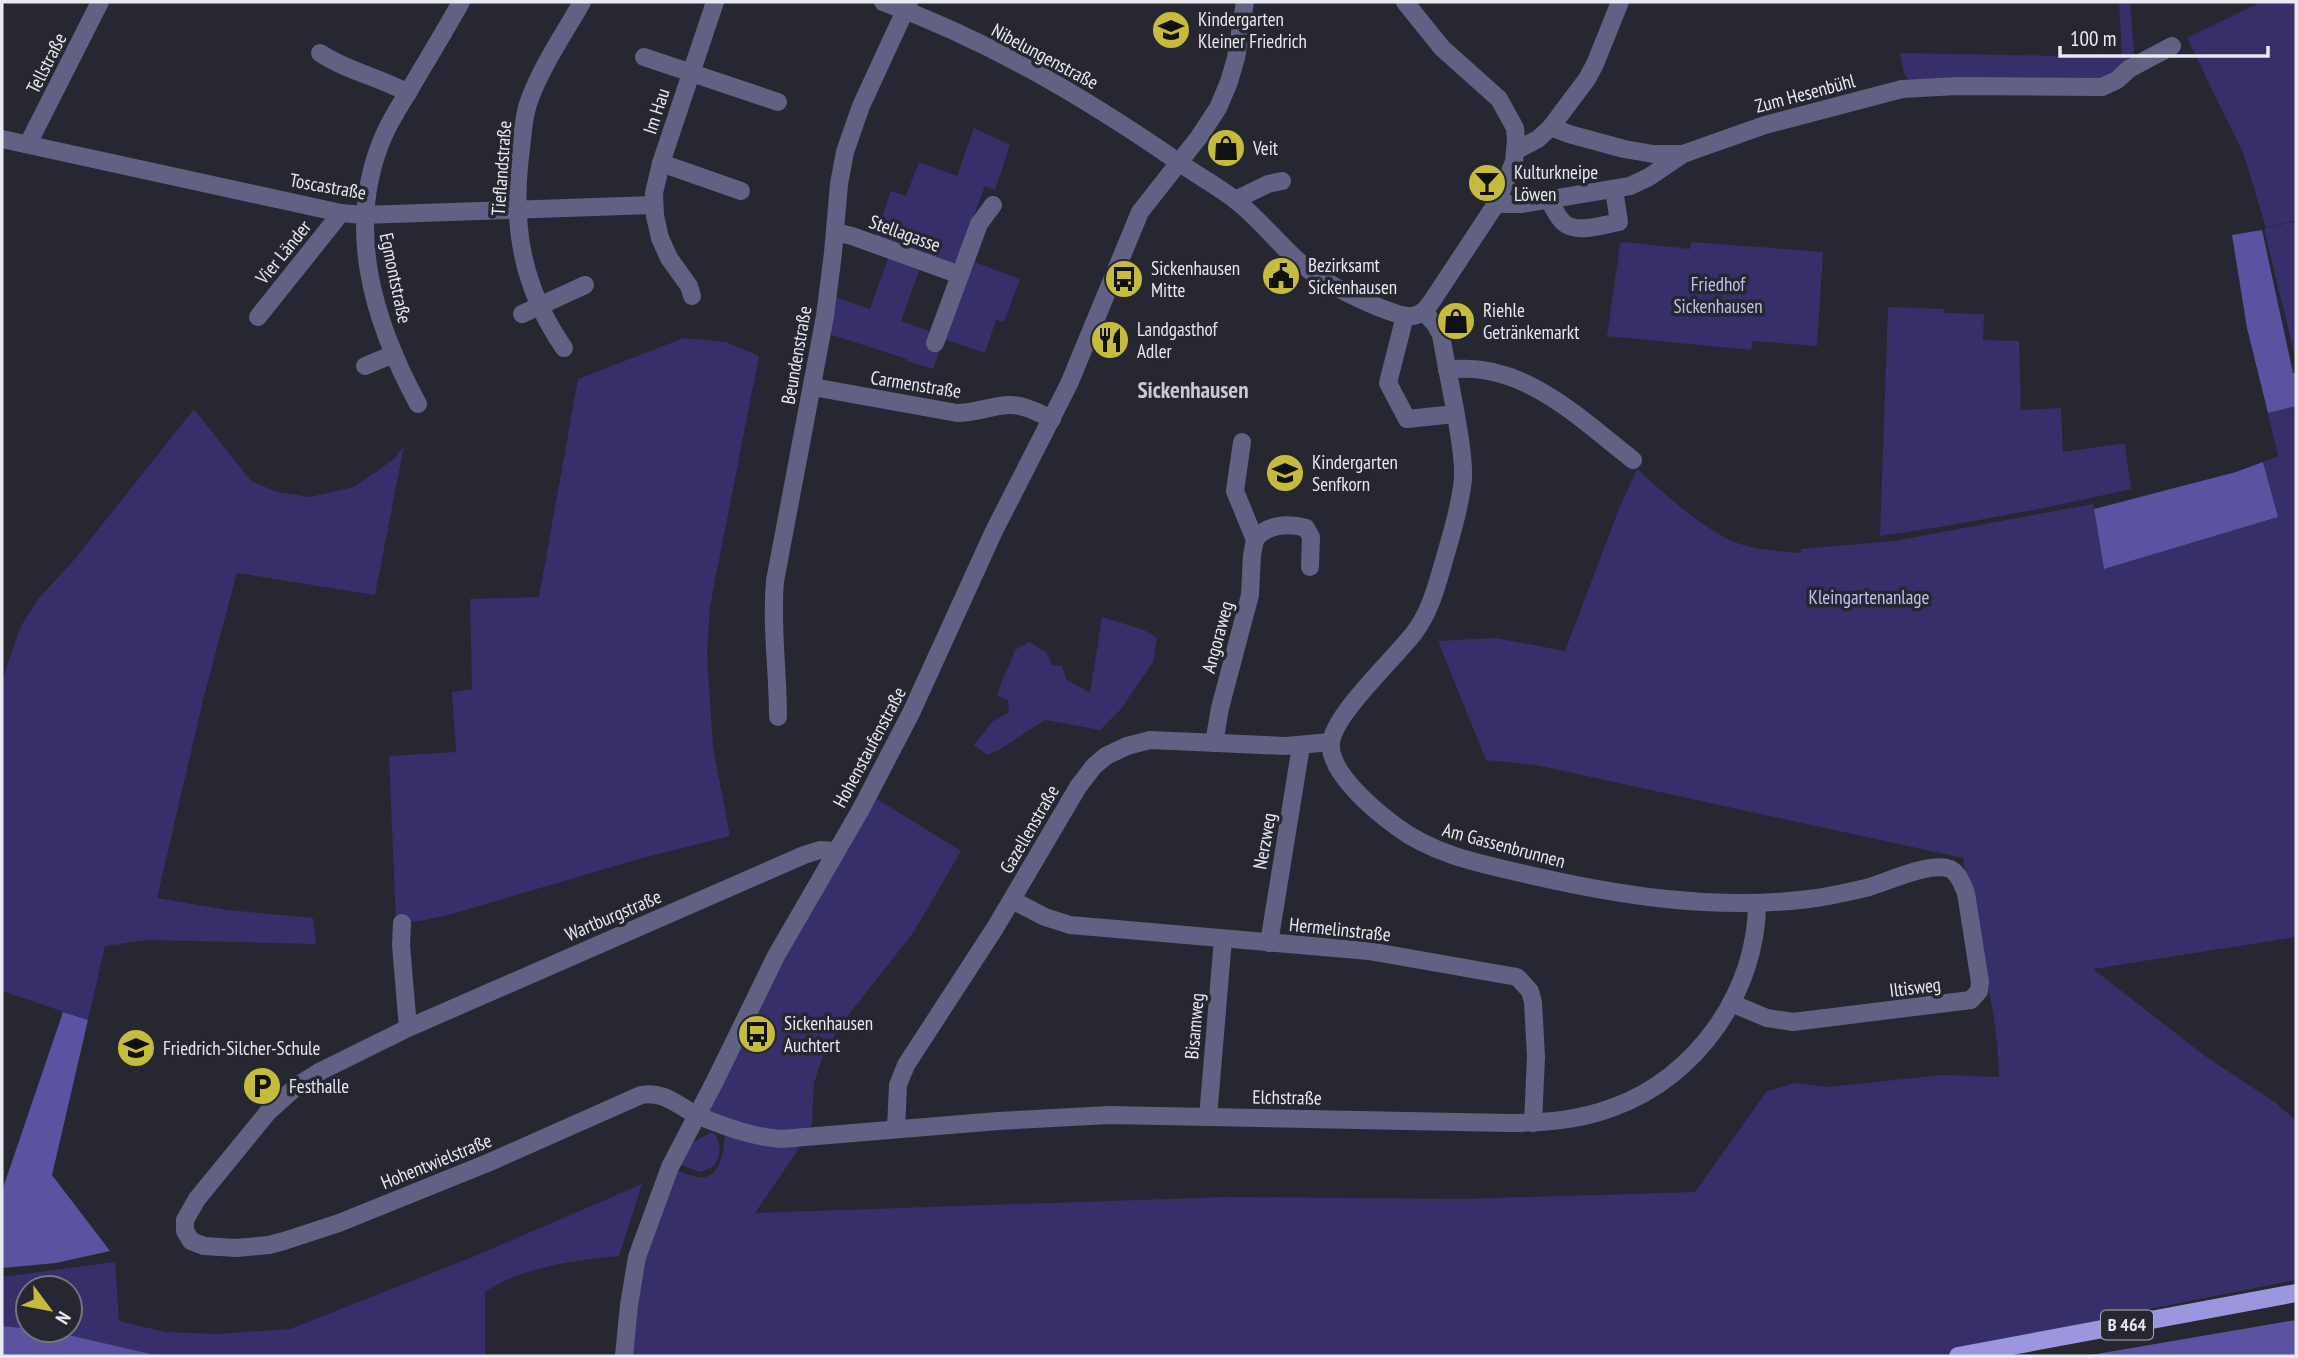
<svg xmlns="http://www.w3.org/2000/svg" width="2298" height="1358" font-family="'PT Sans Narrow',sans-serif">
  <rect width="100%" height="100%" fill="#272731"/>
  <g fill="#362f69">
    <path d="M 2119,2 L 2130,2 L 2135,62 L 2100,82 L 1922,80 L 1908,79 L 1904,73 L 1900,53 L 2122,57 Z"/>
    <path d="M 2261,2 L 2296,2 L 2296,220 L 2266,228 L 2244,155 L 2187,38 Z"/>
    <path d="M 974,128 L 1010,145 L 995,190 L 985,186 L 957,261 L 953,264 L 875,237 L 891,191 L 906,196 L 919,162 L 957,176 Z"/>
    <path d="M 2296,221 L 2296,361 L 2264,229 Z"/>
    <path d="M 1623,242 L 1690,249 L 1691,242 L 1823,252 L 1817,346 L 1753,341 L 1751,350 L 1607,336 L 1620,244 Z"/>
    <path d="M 889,256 L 920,268 L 901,321 L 932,332 L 972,261 L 1020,279 L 1004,322 L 996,320 L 985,353 L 944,339 L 933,369 L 907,361 L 907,359 L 829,334 L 835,297 L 870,309 Z"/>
    <path d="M 1888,307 L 1944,309 L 1945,313 L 1984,314 L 1983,340 L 2019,341 L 2021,410 L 2061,408 L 2063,452 L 2125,443 L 2131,489 C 2048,508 1965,524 1880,536 Z"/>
    <path d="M 684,338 L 726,342 L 759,356 L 710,606 L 707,656 L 713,747 L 730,836 L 642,858 L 452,914 L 420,921 L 396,923 L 389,756 L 456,752 L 452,692 L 472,689 L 470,599 L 539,597 L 578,379 Z"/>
    <path d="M 2296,406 L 2296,937 L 2093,969 L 2205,1056 L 2276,1103 L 2296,1121 L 2296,1280 L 2150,1309 L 2038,1342 L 1958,1356 L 624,1356 L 626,1329 L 670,1167 C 678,1170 687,1175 696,1177 C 724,1182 724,1144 725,1126 L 697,1115 L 776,956 L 877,799 L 961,851 L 913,933 L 850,1013 L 825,1049 L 814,1083 L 812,1123 L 794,1156 L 755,1213 L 1226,1197 L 1464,1199 L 1695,1192 L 1767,1091 L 1796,1083 L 1828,1087 L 1942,1075 L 1999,1077 C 1998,1002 1972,931 1963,858 L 1536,765 L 1486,760 L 1438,641 L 1496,638 L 1565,651 L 1619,509 L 1637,469 C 1666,495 1697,524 1732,541 C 1753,550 1778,551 1801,553 L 1801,549 L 1894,541 L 2093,504 L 2104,569 L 2278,517 L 2263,462 L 2278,456 L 2268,413 Z"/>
    <path d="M 194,409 L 251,481 L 277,492 L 310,497 L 354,487 L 394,459 L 404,446 L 375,595 L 237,573 L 204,696 L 157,898 L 228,910 L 313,918 L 316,944 L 147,940 L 105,946 L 88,1020 L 2,991 L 2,686 L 7,665 L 21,626 L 39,598 L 74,560 Z"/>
    <path d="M 1102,617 L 1144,630 L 1157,638 L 1153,662 L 1121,709 L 1100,730 L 1045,720 L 999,750 L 987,755 L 974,745 L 993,721 L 1009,712 L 1008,700 L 997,695 C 1001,680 1010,666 1015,650 L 1029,642 L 1046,652 L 1052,665 L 1062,666 L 1066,679 L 1090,693 Z"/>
    <path d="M 712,1132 L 716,1135 C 721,1146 721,1157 713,1167 L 700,1172 L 679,1164 L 694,1142 Z"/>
    <path d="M 642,1184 L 619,1256 C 576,1260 521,1267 485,1292 L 485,1356 L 159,1356 L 38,1330 L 70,1330 L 70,1288 L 28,1288 L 28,1329 L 2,1326 L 2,1277 L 115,1262 L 119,1321 L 165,1332 L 216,1334 L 290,1329 L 475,1256 Z"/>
  </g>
  <g fill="#5a53a1">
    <path d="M 2262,230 L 2293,373 L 2296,373 L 2296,406 L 2268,413 L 2247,328 L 2232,235 Z"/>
    <path d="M 2263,462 L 2278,517 L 2104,569 L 2094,509 L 2236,472 Z"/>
    <path d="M 63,1012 L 88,1020 L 52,1175 L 110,1251 L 56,1263 L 2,1268 L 2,1191 Z"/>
    <path d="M 2296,1320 L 2296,1356 L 2085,1356 Z"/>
    <path d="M 2,1326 L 51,1331 L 159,1356 L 2,1356 Z"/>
  </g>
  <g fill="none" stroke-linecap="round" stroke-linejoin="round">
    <g stroke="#616183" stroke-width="18">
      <path d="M 883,2 C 988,40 1084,97 1177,161 C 1195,174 1216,185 1234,199 C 1268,225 1290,262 1329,283 C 1343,292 1397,318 1412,316 C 1422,315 1427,308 1432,301 L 1496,204 L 1514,162 L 1516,139 L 1515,128 L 1499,99 L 1442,48 L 1405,2"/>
      <path d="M 320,53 C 347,71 379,77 408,93"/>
      <path d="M 644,57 L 778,102"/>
      <path d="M 1551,127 L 1587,79 L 1595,64 L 1620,2"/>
      <path d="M 2,139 L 341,213 L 363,215 L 653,205"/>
      <path d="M 28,144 L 100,2"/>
      <path d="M 1517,150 L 1538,139 L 1551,127 L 1569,134 L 1624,149 L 1653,154 L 1683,154 L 1765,125 L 1902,89 L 1957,86 L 2102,87 L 2117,80 L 2129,69 L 2172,46"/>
      <path d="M 661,163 L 741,191"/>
      <path d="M 1548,199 C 1553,206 1557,217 1564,223 C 1577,234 1603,225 1619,222 L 1614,189"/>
      <path d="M 1235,200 L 1268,184 L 1282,181"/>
      <path d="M 1496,204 L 1521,204 L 1630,186 L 1649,177 L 1683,154"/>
      <path d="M 835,232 L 852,236 L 960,275"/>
      <path d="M 692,296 L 689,286 L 669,258 L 660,238 L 655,216 L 654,193 L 661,163 L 715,2"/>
      <path d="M 1424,312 L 1435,324 L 1441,335 C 1446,364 1452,392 1457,421 C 1460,440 1464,459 1463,479 C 1460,507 1451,536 1443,564 C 1436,588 1430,612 1414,633 C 1395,658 1333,715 1331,743 C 1328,772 1375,811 1397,827 C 1433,854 1478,863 1521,873 C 1615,895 1713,911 1809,899 C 1828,897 1848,892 1866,888 C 1887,882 1930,861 1950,869 C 1959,873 1962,884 1966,893 L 1980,982 L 1979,991 L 1971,1000 L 1793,1022 L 1767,1018 L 1731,1003"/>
      <path d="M 522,314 L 585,285"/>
      <path d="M 1405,316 L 1388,383 L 1407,419 L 1455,414"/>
      <path d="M 258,317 L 341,213"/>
      <path d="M 935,343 L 979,224 L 993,205"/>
      <path d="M 564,348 C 521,286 511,223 521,149 C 523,133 523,117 529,101 C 541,67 564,34 582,2"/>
      <path d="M 365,366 L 394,354"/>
      <path d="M 1447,370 C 1521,359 1579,418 1633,460"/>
      <path d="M 813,387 L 957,413 C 975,413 991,406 1008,405 C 1023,404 1039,413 1052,419"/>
      <path d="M 418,404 C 373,321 344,226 384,135 C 391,119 401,104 410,89 C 427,60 445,31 461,2"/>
      <path d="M 1255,540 C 1266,524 1289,523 1306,528 L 1311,537 L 1310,567"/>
      <path d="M 778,717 C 778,671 771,626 775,581 L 825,316 L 833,253 L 839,184 L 845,152 L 861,106 L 909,2"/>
      <path d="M 1214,743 L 1220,708 L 1250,595 L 1252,555 L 1255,540 L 1235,491 L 1242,442"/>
      <path d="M 836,851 L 820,850 L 804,855 L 408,1028 L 321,1071 L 297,1086 L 268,1112 L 197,1199 L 185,1220 L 185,1231 L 191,1241 L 204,1246 L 236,1248 L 269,1245 L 284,1241 L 339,1223 L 490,1162 L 641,1095 C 665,1090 680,1108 701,1117 C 726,1127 753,1137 781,1139 L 998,1121 L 1109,1115 L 1508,1123 C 1545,1123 1580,1120 1614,1107 C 1697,1077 1757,991 1757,903"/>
      <path d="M 1012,900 L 1045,917 L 1070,925 L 1369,951 L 1517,977 L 1530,991 L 1533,1002 L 1536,1057 L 1533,1123"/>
      <path d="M 402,923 L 401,945 L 408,1028"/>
      <path d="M 1269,943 L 1301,746"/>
      <path d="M 1208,1117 L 1223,939"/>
      <path d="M 896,1129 L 898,1085 L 906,1065 L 995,928 L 1078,787 L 1094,766 L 1106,756 L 1127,746 L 1150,740 L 1286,746 L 1331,742"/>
      <path d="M 624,1356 L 629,1305 L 637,1257 L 670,1167 L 715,1081 L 776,956 L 861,809 L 911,713 L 994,531 L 1069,384 L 1140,212 L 1199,137 L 1218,108 L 1229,82 L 1236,58 L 1245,2"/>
    </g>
    <path stroke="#9a97df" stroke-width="18" d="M 1958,1356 L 2296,1293"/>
  </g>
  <defs>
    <symbol id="school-disc" viewBox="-11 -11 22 22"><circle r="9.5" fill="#c6bc3c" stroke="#272731"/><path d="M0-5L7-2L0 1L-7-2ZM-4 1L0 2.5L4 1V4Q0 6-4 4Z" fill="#111"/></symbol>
    <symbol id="shop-disc" viewBox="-11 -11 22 22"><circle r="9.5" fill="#c6bc3c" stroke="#272731"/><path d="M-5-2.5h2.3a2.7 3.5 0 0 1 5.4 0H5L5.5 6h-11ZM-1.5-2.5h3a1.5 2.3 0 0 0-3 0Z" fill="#111"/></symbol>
    <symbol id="bar-disc" viewBox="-11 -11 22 22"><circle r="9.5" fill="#c6bc3c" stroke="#272731"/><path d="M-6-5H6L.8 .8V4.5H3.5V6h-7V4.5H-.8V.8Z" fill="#111"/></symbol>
    <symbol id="civic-disc" viewBox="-11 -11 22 22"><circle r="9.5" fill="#c6bc3c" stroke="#272731"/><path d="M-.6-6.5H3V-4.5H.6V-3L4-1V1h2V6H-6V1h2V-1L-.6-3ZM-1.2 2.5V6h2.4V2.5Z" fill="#111"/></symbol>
    <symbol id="bus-disc" viewBox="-11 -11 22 22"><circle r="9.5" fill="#c6bc3c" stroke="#272731"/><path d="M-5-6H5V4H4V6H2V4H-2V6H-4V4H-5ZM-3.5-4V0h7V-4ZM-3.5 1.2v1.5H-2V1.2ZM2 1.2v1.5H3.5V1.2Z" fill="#111"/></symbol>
    <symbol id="restaurant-disc" viewBox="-11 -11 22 22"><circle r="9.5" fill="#c6bc3c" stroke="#272731"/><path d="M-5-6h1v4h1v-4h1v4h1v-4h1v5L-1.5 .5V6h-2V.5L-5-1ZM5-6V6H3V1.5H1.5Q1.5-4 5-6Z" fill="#111"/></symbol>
    <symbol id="parking-disc" viewBox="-11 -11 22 22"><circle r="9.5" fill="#c6bc3c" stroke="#272731"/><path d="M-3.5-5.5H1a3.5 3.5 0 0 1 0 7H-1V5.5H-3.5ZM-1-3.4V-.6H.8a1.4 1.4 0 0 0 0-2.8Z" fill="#111"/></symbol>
  </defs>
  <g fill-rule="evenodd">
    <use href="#school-disc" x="1149" y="8" width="44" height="44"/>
    <use href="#shop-disc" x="1204" y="126" width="44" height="44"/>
    <use href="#bar-disc" x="1465" y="161" width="44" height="44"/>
    <use href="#civic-disc" x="1259" y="254" width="44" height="44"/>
    <use href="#bus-disc" x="1102" y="257" width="44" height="44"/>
    <use href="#shop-disc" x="1434" y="299" width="44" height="44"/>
    <use href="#restaurant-disc" x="1088" y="318" width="44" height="44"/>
    <use href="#school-disc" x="1263" y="451" width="44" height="44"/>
    <use href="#bus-disc" x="735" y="1012" width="44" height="44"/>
    <use href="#school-disc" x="114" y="1026" width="44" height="44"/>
    <use href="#parking-disc" x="240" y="1064" width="44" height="44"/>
  </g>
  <g text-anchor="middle" stroke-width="7" stroke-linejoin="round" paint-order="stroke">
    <rect fill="#272731" stroke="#afafb7" stroke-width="2" x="2101" y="1310.5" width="52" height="29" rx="5"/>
    <g font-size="18" font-weight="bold" fill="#e9e9f0">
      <text x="2127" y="1331">B 464</text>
    </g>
    <g font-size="19" fill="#e9e9f0" stroke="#272731" text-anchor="start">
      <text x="1198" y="26">Kindergarten<tspan x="1198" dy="22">Kleiner Friedrich</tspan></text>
      <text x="1253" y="155">Veit</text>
      <text x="1514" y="179">Kulturkneipe<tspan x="1514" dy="22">Löwen</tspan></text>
      <text x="1308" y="272">Bezirksamt<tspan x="1308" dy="22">Sickenhausen</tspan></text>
      <text x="1151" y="275">Sickenhausen<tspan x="1151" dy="22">Mitte</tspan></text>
      <text x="1483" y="317">Riehle<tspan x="1483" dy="22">Getränkemarkt</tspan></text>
      <text x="1137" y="336">Landgasthof<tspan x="1137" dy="22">Adler</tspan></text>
      <text x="1312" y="469">Kindergarten<tspan x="1312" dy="22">Senfkorn</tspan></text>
      <text x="784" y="1030">Sickenhausen<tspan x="784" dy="22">Auchtert</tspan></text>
      <text x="163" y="1055">Friedrich-Silcher-Schule</text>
      <text x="289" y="1093">Festhalle</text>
    </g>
    <g font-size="19" fill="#e9e9f0" stroke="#272731">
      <text transform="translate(1045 56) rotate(28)" y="7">Nibelungenstraße</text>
      <text transform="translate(46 63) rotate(-63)" y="7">Tellstraße</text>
      <text transform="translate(1805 93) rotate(-15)" y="7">Zum Hesenbühl</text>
      <text transform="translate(656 111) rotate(-72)" y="7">Im Hau</text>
      <text transform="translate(501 168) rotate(-86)" y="7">Tieflandstraße</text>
      <text transform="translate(328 186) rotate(10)" y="7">Toscastraße</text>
      <text transform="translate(905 233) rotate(20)" y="7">Stellagasse</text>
      <text transform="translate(283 252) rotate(-51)" y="7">Vier Länder</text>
      <text transform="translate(396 278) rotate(78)" y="7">Egmontstraße</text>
      <text transform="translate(796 355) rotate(-80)" y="7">Beundenstraße</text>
      <text transform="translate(916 384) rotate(9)" y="7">Carmenstraße</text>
      <text transform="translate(1217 637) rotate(-75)" y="7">Angoraweg</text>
      <text transform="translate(869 747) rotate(-62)" y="7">Hohenstaufenstraße</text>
      <text transform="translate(1029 829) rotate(-60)" y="7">Gazellenstraße</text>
      <text transform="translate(1264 841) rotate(-80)" y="7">Nerzweg</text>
      <text transform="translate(1504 845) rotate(15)" y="7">Am Gassenbrunnen</text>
      <text transform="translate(613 915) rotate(-23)" y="7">Wartburgstraße</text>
      <text transform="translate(1340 929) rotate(6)" y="7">Hermelinstraße</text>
      <text transform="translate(1915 987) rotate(-7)" y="7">Iltisweg</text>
      <text transform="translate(1194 1026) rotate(-85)" y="7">Bisamweg</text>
      <text transform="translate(1287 1097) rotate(1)" y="7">Elchstraße</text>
      <text transform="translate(436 1161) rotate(-22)" y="7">Hohentwielstraße</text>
    </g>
    <g font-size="19" fill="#c1c1ed" stroke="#272731">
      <text x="1718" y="291">Friedhof<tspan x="1718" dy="22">Sickenhausen</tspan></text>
      <text x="1869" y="604">Kleingartenanlage</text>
    </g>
    <g font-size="23" font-weight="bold" fill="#c9c9d6" stroke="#272731">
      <text x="1193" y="398">Sickenhausen</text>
    </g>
  </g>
  <rect width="2298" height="1358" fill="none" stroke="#e9e9f0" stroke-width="7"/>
  <g transform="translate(49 1309) rotate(122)"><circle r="33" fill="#272731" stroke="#75757d" stroke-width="2"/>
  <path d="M0-5L12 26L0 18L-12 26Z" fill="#c6bc3c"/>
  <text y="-10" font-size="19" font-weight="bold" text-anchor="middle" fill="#e9e9f0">N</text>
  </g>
  <path d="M2060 46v10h208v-10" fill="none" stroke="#e9e9f0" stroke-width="3.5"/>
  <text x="2070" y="46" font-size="21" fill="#e9e9f0" stroke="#272731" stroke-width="5" paint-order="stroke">100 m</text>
</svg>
